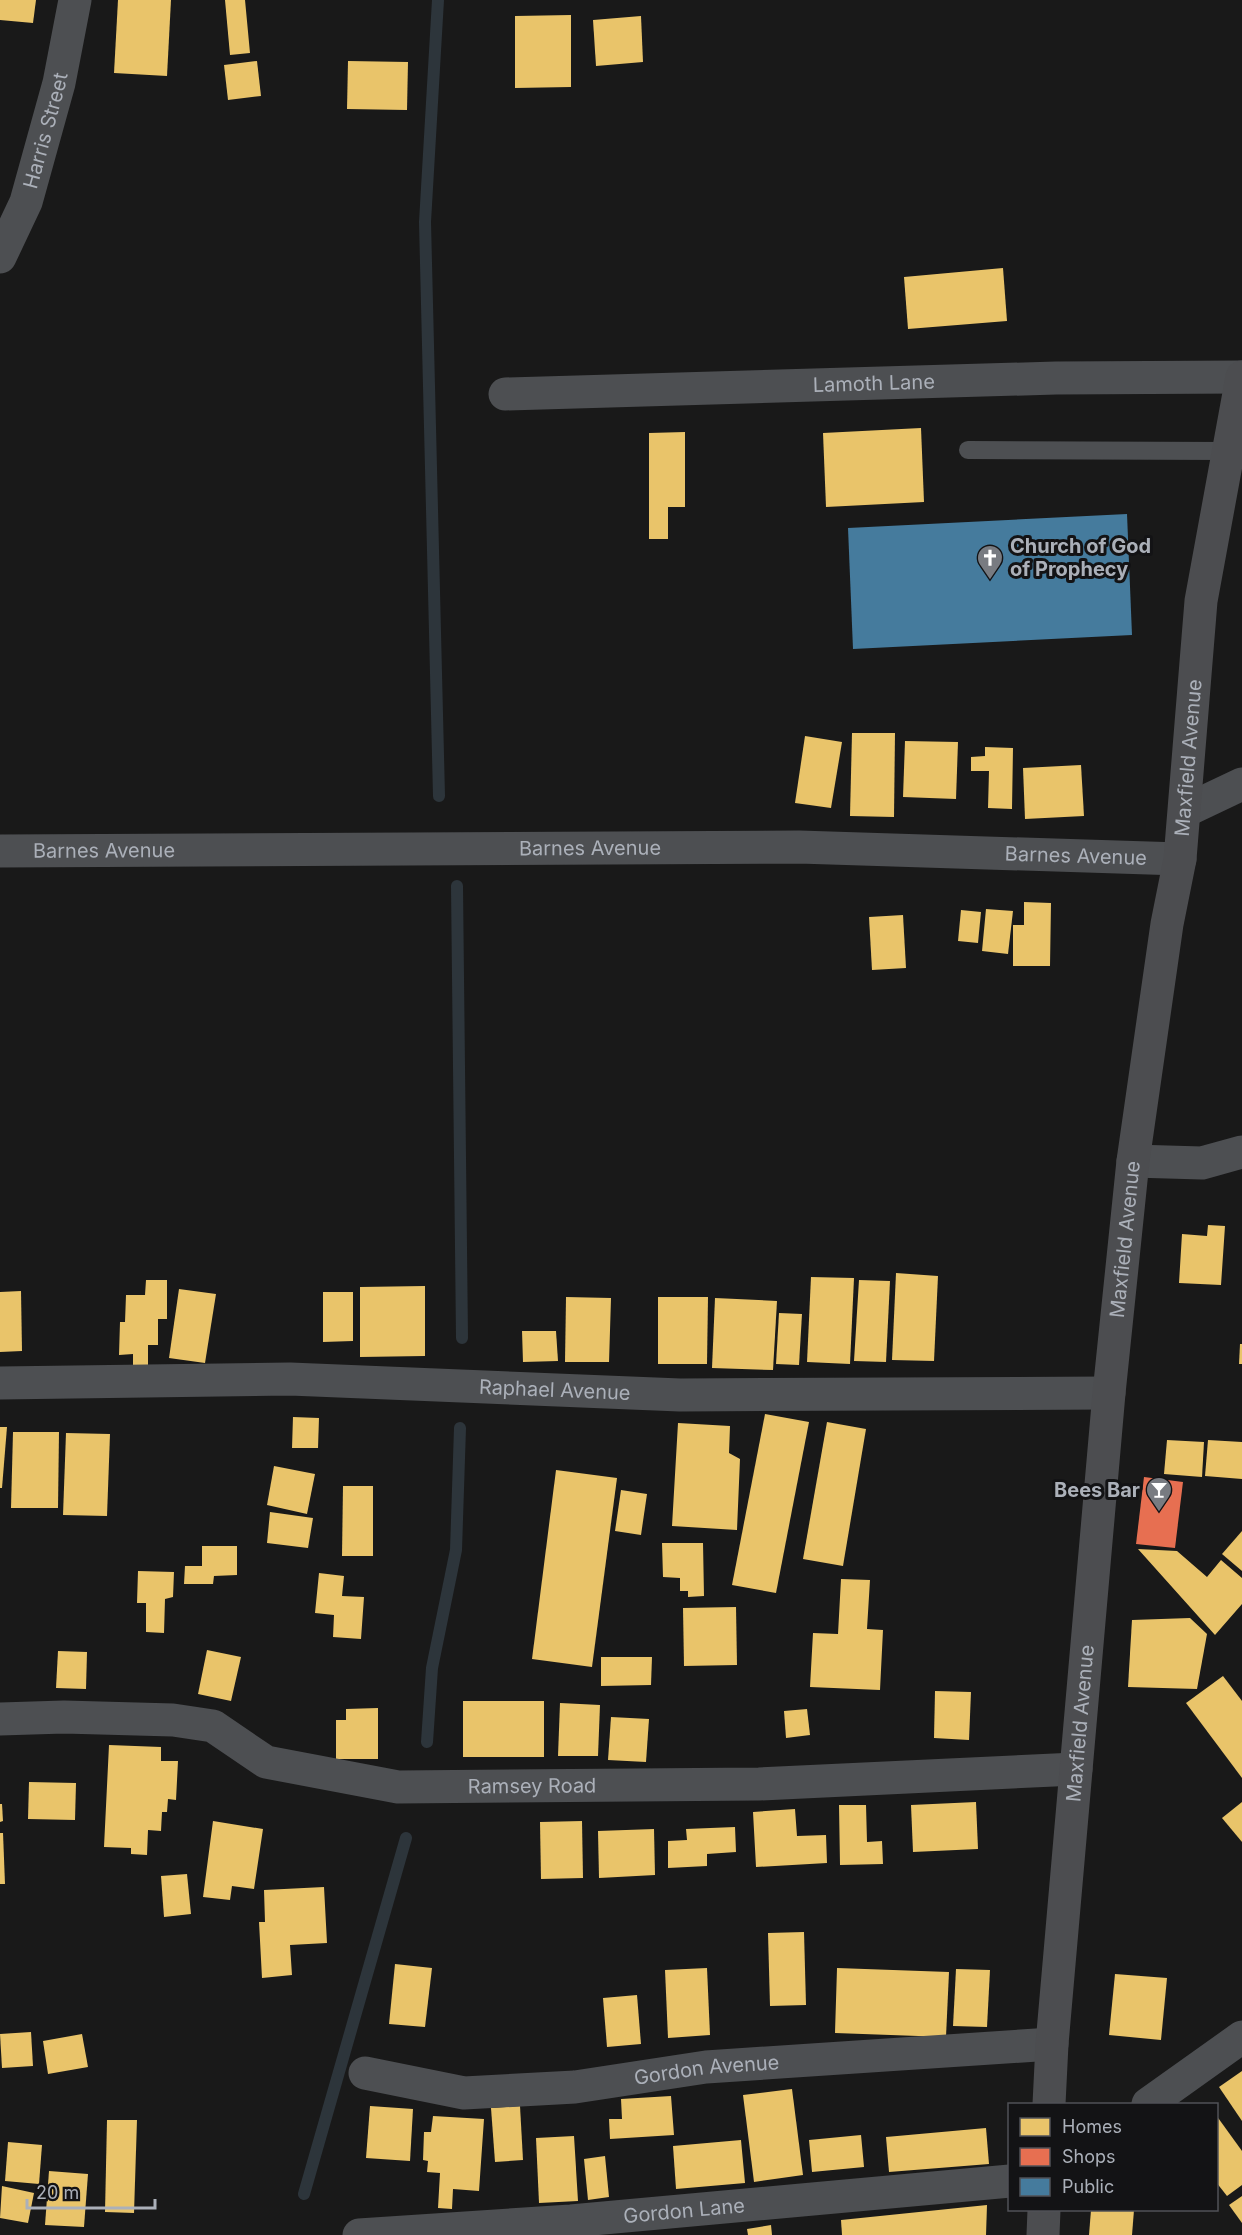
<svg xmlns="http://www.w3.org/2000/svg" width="1242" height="2235" font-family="Inter,sans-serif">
  <rect width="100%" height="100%" fill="#191919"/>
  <g fill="#e9c46a">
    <path d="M 0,0 L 36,0 L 33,23 L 0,20 Z"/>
    <path d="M 118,0 L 171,0 L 167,76 L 114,73 Z"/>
    <path d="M 225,0 L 245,0 L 250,53 L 230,55 Z"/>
    <path d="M 571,15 L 571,87 L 515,88 L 515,16 Z"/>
    <path d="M 641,16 L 643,62 L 596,66 L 593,20 Z"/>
    <path d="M 257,61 L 261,96 L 228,100 L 224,65 Z"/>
    <path d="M 348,61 L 408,62 L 407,110 L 347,109 Z"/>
    <path d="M 1003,268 L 1007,321 L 908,329 L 904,277 Z"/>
    <path d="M 921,428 L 924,502 L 826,507 L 823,433 Z"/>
    <path d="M 685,432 L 685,507 L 668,507 L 668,539 L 649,539 L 649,433 Z"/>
    <path d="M 852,733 L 895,733 L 894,817 L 850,816 Z"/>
    <path d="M 805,736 L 842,742 L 831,808 L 795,803 Z"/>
    <path d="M 905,741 L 958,742 L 956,799 L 903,797 Z"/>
    <path d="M 985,747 L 1013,748 L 1012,809 L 988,808 L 989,771 L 971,771 L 971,757 L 985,756 Z"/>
    <path d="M 1081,765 L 1084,816 L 1025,819 L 1023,768 Z"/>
    <path d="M 1024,902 L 1051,903 L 1050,966 L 1013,966 L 1013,925 L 1024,925 Z"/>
    <path d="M 986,909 L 1013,911 L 1008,954 L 982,951 Z"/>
    <path d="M 961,910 L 981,912 L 978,943 L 958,941 Z"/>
    <path d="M 903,915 L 906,968 L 872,970 L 869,917 Z"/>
    <path d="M 1208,1225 L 1225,1226 L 1221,1285 L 1179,1283 L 1182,1234 L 1207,1236 Z"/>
    <path d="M 896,1273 L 938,1276 L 934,1361 L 892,1360 Z"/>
    <path d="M 811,1277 L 854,1278 L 850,1364 L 807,1362 Z"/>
    <path d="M 146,1280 L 167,1280 L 167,1319 L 158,1319 L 158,1345 L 148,1345 L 148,1370 L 133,1371 L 133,1354 L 119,1355 L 120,1322 L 125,1322 L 126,1295 L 145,1295 Z"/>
    <path d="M 859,1280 L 890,1281 L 886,1362 L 854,1361 Z"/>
    <path d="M 425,1286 L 425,1356 L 360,1357 L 360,1287 Z"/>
    <path d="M 179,1289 L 216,1294 L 205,1363 L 169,1358 Z"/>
    <path d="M 21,1291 L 22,1351 L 0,1352 L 0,1292 Z"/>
    <path d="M 323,1292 L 353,1292 L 353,1341 L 323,1342 Z"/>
    <path d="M 566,1297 L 611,1298 L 609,1362 L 565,1362 Z"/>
    <path d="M 658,1297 L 708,1297 L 707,1364 L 658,1364 Z"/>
    <path d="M 715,1298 L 777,1301 L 773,1370 L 712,1368 Z"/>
    <path d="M 779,1313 L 802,1314 L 799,1365 L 776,1364 Z"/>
    <path d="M 522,1331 L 556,1331 L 558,1361 L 523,1362 Z"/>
    <path d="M 1240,1344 L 1242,1344 L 1242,1364 L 1239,1364 Z"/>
    <path d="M 765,1414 L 809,1422 L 776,1593 L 732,1585 Z"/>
    <path d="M 293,1417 L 319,1418 L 318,1448 L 292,1448 Z"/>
    <path d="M 827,1422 L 866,1429 L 843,1566 L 803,1559 Z"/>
    <path d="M 678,1423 L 730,1426 L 729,1453 L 740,1459 L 737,1530 L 672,1526 Z"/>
    <path d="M 0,1427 L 7,1427 L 2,1488 L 0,1488 Z"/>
    <path d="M 13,1432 L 59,1432 L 58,1508 L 11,1508 Z"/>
    <path d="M 66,1433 L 110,1434 L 107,1516 L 63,1515 Z"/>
    <path d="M 1167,1440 L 1204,1442 L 1202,1477 L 1164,1474 Z"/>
    <path d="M 1208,1440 L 1242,1442 L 1242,1479 L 1205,1476 Z"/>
    <path d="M 274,1466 L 315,1474 L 307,1514 L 267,1505 Z"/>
    <path d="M 556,1470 L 617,1478 L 592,1667 L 532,1659 Z"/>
    <path d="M 343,1486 L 373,1486 L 373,1556 L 342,1556 Z"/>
    <path d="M 621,1490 L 647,1494 L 641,1535 L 615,1531 Z"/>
    <path d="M 270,1512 L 313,1518 L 308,1548 L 267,1543 Z"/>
    <path d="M 1242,1531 L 1242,1571 L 1222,1554 Z"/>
    <path d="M 662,1543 L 703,1543 L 704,1596 L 688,1597 L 688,1591 L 680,1591 L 680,1578 L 663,1577 Z"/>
    <path d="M 202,1546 L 237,1546 L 237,1575 L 214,1576 L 213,1584 L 184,1584 L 185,1566 L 202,1566 Z"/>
    <path d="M 1138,1549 L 1177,1551 L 1207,1577 L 1221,1560 L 1242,1578 L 1242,1604 L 1215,1635 Z"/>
    <path d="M 138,1571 L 174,1572 L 173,1597 L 165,1599 L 164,1633 L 146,1632 L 146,1603 L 137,1603 Z"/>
    <path d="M 319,1573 L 344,1576 L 342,1596 L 364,1597 L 361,1639 L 333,1637 L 334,1615 L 315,1613 Z"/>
    <path d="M 841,1579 L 870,1580 L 867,1629 L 883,1630 L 880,1690 L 810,1687 L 813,1633 L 838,1634 Z"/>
    <path d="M 736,1607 L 737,1665 L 684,1666 L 683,1608 Z"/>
    <path d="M 1190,1618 L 1207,1634 L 1197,1689 L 1128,1687 L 1132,1620 Z"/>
    <path d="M 207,1650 L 241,1657 L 231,1701 L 198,1694 Z"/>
    <path d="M 58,1651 L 87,1652 L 86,1689 L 56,1688 Z"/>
    <path d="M 601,1657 L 652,1657 L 651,1685 L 601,1686 Z"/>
    <path d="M 1223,1676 L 1242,1701 L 1242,1778 L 1186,1703 Z"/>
    <path d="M 935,1691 L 971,1692 L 969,1740 L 934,1738 Z"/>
    <rect x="463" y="1701" width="81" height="56"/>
    <path d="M 560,1703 L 600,1705 L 598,1756 L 558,1756 Z"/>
    <path d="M 378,1708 L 378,1759 L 336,1759 L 336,1720 L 346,1720 L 346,1709 Z"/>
    <path d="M 807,1709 L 810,1735 L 786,1738 L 784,1711 Z"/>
    <path d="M 611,1717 L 649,1719 L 646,1762 L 608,1760 Z"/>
    <path d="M 109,1745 L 161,1747 L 161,1761 L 178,1761 L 176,1800 L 168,1799 L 167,1812 L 162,1812 L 161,1831 L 148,1830 L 147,1855 L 131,1854 L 131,1848 L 104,1847 Z"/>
    <path d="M 29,1782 L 76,1783 L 75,1820 L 28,1819 Z"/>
    <path d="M 976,1802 L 978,1849 L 913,1852 L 911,1805 Z"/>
    <path d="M 1242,1802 L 1242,1842 L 1222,1818 Z"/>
    <path d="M 0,1804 L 2,1804 L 3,1821 L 0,1822 Z"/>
    <path d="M 839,1805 L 866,1805 L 867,1842 L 882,1841 L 883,1864 L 840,1865 Z"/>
    <path d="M 795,1809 L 797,1836 L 826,1835 L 827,1863 L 756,1867 L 753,1812 Z"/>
    <path d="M 213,1821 L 263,1829 L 254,1889 L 232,1886 L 230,1900 L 203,1897 Z"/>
    <path d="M 582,1821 L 583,1878 L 541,1879 L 540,1822 Z"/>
    <path d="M 735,1827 L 736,1852 L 707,1854 L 707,1866 L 668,1868 L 668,1841 L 687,1840 L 686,1829 Z"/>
    <path d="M 654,1829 L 655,1875 L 599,1878 L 598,1831 Z"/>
    <path d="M 0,1833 L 3,1833 L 5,1884 L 0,1884 Z"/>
    <path d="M 187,1874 L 191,1914 L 164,1917 L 161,1876 Z"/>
    <path d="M 324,1887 L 327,1943 L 290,1945 L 292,1975 L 262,1978 L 259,1922 L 265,1922 L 264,1890 Z"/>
    <path d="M 804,1932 L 806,2005 L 770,2006 L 768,1933 Z"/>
    <path d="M 395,1964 L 432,1968 L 425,2027 L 389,2024 Z"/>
    <path d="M 707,1968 L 710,2035 L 668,2038 L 665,1970 Z"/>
    <path d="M 837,1968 L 949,1972 L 946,2037 L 835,2033 Z"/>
    <path d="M 956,1969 L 990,1970 L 987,2027 L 953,2026 Z"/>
    <path d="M 1115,1974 L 1167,1978 L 1161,2040 L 1109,2035 Z"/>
    <path d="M 637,1995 L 641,2044 L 607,2047 L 603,1998 Z"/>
    <path d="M 31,2032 L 33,2066 L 2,2068 L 0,2034 Z"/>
    <path d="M 82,2034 L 88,2067 L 48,2074 L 43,2041 Z"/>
    <path d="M 1242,2071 L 1242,2121 L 1219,2087 Z"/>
    <path d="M 792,2089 L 803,2175 L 754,2182 L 743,2095 Z"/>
    <path d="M 671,2096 L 674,2135 L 610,2139 L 609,2119 L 622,2119 L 621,2099 Z"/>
    <path d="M 370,2106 L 413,2109 L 410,2161 L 366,2158 Z"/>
    <path d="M 520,2106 L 523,2160 L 495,2162 L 491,2108 Z"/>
    <path d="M 1216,2115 L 1242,2151 L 1242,2185 L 1227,2196 L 1216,2182 Z"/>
    <path d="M 433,2116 L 484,2119 L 479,2191 L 453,2189 L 452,2209 L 438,2208 L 440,2173 L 427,2172 L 428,2161 L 423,2160 L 424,2132 L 431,2132 Z"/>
    <path d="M 107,2120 L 137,2120 L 134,2213 L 105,2212 Z"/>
    <path d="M 986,2128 L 989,2164 L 889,2172 L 886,2137 Z"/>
    <path d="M 861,2135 L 864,2167 L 812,2172 L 809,2140 Z"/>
    <path d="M 574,2136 L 578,2201 L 539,2203 L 536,2138 Z"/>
    <path d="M 741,2140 L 745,2183 L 676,2189 L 673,2146 Z"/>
    <path d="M 8,2142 L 42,2145 L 39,2184 L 5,2181 Z"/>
    <path d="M 605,2156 L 609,2197 L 588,2200 L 584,2159 Z"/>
    <path d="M 49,2171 L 88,2174 L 84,2227 L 45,2225 Z"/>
    <path d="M 2,2186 L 34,2193 L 28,2223 L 0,2218 Z"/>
    <path d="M 1242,2196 L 1242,2223 L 1229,2205 Z"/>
    <path d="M 987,2205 L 986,2235 L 842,2235 L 841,2220 Z"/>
    <path d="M 1091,2210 L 1134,2210 L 1132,2235 L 1089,2235 Z"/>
    <path d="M 771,2225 L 772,2235 L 748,2235 L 747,2229 Z"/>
  </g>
  <path fill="#e76f51" d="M 1144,1477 L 1183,1482 L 1175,1548 L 1136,1544 Z"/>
  <path fill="#457b9d" d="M 1127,514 L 1132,635 L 853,649 L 848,528 Z"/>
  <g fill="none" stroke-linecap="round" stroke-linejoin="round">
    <g stroke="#2d353b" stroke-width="12">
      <path d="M 438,0 L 425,222 L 439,796"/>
      <path d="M 457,886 L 462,1338"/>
      <path d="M 427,1742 L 432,1668 L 456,1550 L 460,1428"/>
      <path d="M 304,2194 L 406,1838"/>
    </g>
    <path stroke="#4d4f52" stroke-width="18" d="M 968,450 L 1228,451"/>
    <g stroke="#4d4f52" stroke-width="33">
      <path id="s1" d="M 0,257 L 26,202 L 59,83 L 75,0"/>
      <path id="s2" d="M 505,394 L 1056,378 L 1242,377"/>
      <path d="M 1185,811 L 1242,784"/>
      <path id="s3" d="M 0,851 L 799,847 L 1180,859"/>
      <path d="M 1133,1161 L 1202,1163 L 1242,1152"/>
      <path id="s4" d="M 0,1383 L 290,1379 L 680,1395 L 1109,1393"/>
      <path id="s5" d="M 0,1719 L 64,1717 L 173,1720 L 213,1726 L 266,1762 L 398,1787 L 759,1784 L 1076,1769"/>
      <path id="s6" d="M 365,2073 L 464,2093 L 575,2087 L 706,2067 L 1052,2044"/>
      <path d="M 1148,2104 L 1242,2037"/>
      <path id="s7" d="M 359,2235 L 571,2221 L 1010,2181"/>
    </g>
    <g stroke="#4c4d50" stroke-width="33">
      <path id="s8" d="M 1049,2104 L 1052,2044 L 1109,1393 L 1133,1161 L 1167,924 L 1180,859 L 1201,601 L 1242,377"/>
      <path d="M 1043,2235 L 1044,2210"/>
    </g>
  </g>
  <defs>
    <symbol id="church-pin" viewBox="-11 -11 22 30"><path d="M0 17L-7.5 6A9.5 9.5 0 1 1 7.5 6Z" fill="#787b81" stroke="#131315"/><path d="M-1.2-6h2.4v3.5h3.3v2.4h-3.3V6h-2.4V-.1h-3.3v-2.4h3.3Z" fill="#fff"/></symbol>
    <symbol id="bar-pin" viewBox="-11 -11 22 30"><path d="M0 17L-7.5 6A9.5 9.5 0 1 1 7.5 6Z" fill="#787b81" stroke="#131315"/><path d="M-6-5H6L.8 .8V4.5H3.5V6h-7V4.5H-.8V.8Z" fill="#fff"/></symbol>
  </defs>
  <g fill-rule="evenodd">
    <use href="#church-pin" x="975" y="543" width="30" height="40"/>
    <use href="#bar-pin" x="1144" y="1475" width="30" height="40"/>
  </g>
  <g text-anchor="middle" stroke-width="6" stroke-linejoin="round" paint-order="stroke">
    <g font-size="20" fill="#abb0b9" stroke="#131315">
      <text dy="7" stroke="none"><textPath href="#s1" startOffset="135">Harris Street</textPath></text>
      <text dy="7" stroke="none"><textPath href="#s2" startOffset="369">Lamoth Lane</textPath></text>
      <text dy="7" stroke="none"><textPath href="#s8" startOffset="1354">Maxfield Avenue</textPath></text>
      <text dy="7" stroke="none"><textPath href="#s3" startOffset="590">Barnes Avenue</textPath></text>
      <text dy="7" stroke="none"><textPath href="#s3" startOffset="104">Barnes Avenue</textPath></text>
      <text dy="7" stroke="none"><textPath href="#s3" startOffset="1076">Barnes Avenue</textPath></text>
      <text dy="7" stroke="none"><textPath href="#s8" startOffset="868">Maxfield Avenue</textPath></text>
      <text dy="7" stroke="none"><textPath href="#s4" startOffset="555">Raphael Avenue</textPath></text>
      <text dy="7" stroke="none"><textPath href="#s8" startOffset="382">Maxfield Avenue</textPath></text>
      <text dy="7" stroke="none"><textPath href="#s5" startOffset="546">Ramsey Road</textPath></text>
      <text dy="7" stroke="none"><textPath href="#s6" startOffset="345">Gordon Avenue</textPath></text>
      <text dy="7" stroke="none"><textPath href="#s7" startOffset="326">Gordon Lane</textPath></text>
    </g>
    <g font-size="20" font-weight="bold" fill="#abb0b9" stroke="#131315" text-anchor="start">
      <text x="1010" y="553">Church of God<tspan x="1010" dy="23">of Prophecy</tspan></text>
      <text x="1140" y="1497" text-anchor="end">Bees Bar</text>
    </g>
  </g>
  <rect x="1008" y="2103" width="210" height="108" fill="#131315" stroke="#505257" stroke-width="1.5"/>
  <rect x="1020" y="2118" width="30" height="18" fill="#e9c46a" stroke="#505257" stroke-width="1.5"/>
  <text x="1062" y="2133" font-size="18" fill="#abb0b9">Homes</text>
  <rect x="1020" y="2148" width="30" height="18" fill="#e76f51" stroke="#505257" stroke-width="1.5"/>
  <text x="1062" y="2163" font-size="18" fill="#abb0b9">Shops</text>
  <rect x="1020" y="2178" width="30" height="18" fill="#457b9d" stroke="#505257" stroke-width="1.5"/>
  <text x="1062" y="2193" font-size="18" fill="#abb0b9">Public</text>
  <path d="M27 2199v9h128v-9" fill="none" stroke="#abb0b9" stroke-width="3"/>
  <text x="36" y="2199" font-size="18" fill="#abb0b9" stroke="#131315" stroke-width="4.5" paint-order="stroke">20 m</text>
</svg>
